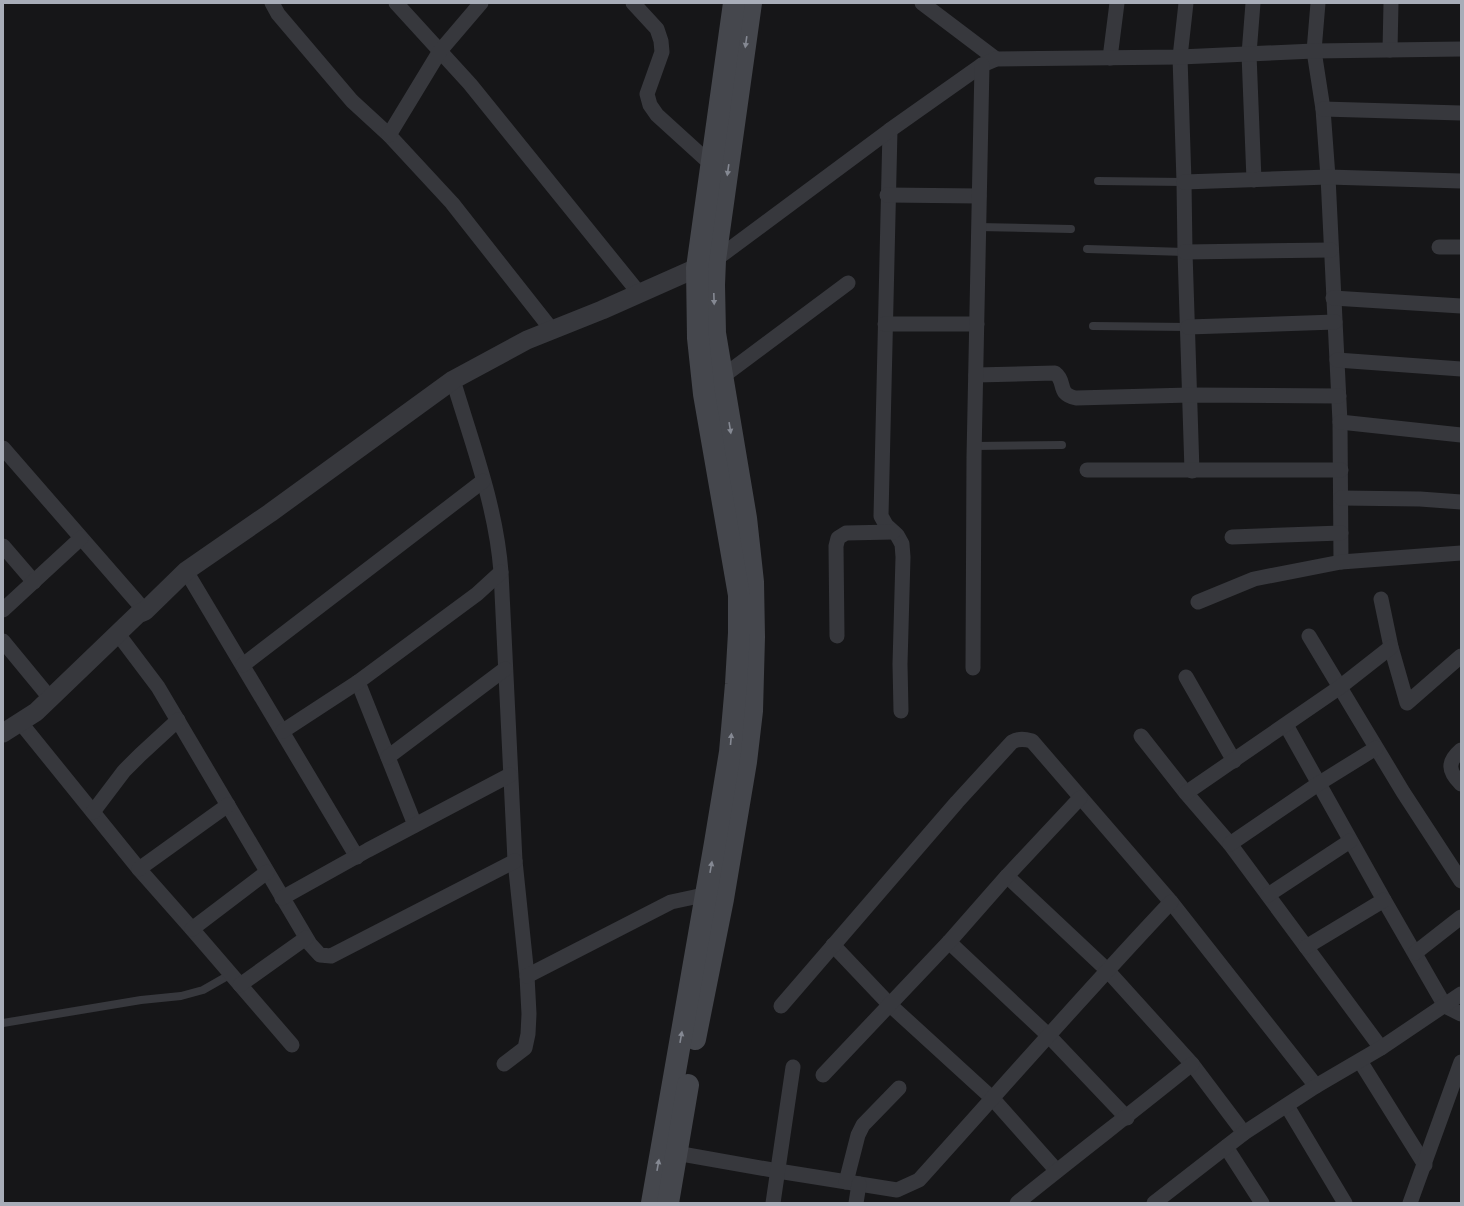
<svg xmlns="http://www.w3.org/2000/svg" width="1464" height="1206" font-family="'Space Grotesk',sans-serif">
  <rect width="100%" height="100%" fill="#161618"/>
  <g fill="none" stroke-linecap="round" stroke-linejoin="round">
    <g stroke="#37383d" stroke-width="8">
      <path d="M 1098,181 L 1184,182"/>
      <path d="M 978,227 L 1071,229"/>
      <path d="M 1087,249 L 1185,252"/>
      <path d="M 1093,326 L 1188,327"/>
      <path d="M 974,446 L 1062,445"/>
      <path d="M 3,1023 L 141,1000 L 181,996 L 203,990 L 231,974"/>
    </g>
    <g stroke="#37383d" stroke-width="15">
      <path d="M 272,3 L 278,14 L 352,101 L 389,135 L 452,203 L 552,330"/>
      <path d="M 396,3 L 470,84 L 639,293"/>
      <path d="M 633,3 L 657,29 L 661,41 L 662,52 L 647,94 L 650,105 L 657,115 L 712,165"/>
      <path d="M 922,3 L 996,59"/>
      <path d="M 1186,3 L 1180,57 L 1184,182 L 1185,252 L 1192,471"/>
      <path d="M 1253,3 L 1249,54 L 1254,180"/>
      <path d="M 1318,3 L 1314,51 L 1323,109 L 1328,177 L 1340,422 L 1341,562"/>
      <path d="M 1390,50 L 1391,3"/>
      <path d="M 1110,58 L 1117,3"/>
      <path d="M 1323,109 L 1461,113"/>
      <path d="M 890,130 L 881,516 L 886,525 L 897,535 L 902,544 L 903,557 L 900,664 L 901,711"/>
      <path d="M 389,135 L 440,51 L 481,3"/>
      <path d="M 1184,182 L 1328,177 L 1461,181"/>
      <path d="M 887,195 L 979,196"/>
      <path d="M 1439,247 L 1461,247"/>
      <path d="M 1185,252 L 1331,250"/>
      <path d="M 715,260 L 890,130 L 982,65 L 996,59 L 1180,57 L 1314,51 L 1461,49"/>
      <path d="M 1333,298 L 1461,306"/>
      <path d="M 885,324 L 977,324"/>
      <path d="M 1188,327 L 1335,322"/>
      <path d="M 1337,360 L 1461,369"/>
      <path d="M 976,375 L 1055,373 C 1067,382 1056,394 1076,398 L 1190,395 L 1339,396"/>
      <path d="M 722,377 L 848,283"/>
      <path d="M 453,380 C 472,443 496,506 501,572 L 515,861 L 527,976 L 529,1014 L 528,1034 L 525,1048 L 504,1064"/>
      <path d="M 1340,422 L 1461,435"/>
      <path d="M 3,448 L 145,611"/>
      <path d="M 1087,470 L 1341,470"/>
      <path d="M 1341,498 L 1420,499 L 1461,502"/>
      <path d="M 1232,537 L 1341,533"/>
      <path d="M 3,546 L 34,582"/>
      <path d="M 186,571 L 357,857"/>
      <path d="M 1381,599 L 1391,647 L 1407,703 L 1461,656"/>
      <path d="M 1198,602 L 1254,579 L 1341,562 L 1461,553"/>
      <path d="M 3,610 L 81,538"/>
      <path d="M 118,634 L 158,687 L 310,944 L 320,955 L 331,956 L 515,861"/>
      <path d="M 837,636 L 836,546 L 838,538 L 846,533 L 893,532"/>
      <path d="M 1309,636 L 1403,792 L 1461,881"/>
      <path d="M 3,641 L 50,698"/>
      <path d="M 243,665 L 483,481"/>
      <path d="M 973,668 L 974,457 L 982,65"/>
      <path d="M 1186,677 L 1234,761"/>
      <path d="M 358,682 L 415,825"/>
      <path d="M 20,722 L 139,869 L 192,929 L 292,1045"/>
      <path d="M 1286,725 L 1384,900 L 1445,1006 L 1461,1014"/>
      <path d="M 283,731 L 358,682 L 477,594 L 501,572"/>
      <path d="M 1141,736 L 1186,793 L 1230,844 L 1381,1048"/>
      <path d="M 1461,750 C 1447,762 1448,771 1461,784"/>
      <path d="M 388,757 L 505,669"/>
      <path d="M 1186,793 L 1340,687 L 1391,647"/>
      <path d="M 93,812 L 124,771 L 140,755 L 178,720"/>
      <path d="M 1230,844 L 1318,784 L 1376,748"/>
      <path d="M 139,869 L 228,805"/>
      <path d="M 1007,876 L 1107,970 L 1192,1064 L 1244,1133"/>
      <path d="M 1268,895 L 1350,841"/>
      <path d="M 282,898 L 368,850 L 510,775"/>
      <path d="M 192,929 L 267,872"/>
      <path d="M 949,942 L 1049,1036 L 1127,1118"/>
      <path d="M 833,945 L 889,1004 L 993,1099 L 1057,1171"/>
      <path d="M 1306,947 L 1384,900"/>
      <path d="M 1415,953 L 1461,917"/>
      <path d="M 527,976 L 671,902 L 713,893"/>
      <path d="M 240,985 L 306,938"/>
      <path d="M 781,1006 L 957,802 L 1012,742 C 1019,738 1025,739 1032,741 L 1171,902 L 1316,1086"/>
      <path d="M 1360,1061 L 1425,1165"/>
      <path d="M 823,1075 L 949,942 L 1007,876 L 1080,798"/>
      <path d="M 1287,1106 L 1345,1203"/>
      <path d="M 1226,1147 L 1262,1203"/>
      <path d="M 676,1153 L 778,1171 L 897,1190 L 919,1180 C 1003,1087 1085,993 1171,902"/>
      <path d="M 846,1182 L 858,1135 L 863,1125 L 899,1088"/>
      <path d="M 773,1203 L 793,1067"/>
      <path d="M 856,1203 L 859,1184"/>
      <path d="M 1017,1203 C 1075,1156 1134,1111 1192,1064"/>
      <path d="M 1154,1203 L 1244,1133 L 1316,1086 L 1381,1048 L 1461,994"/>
      <path d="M 1410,1203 L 1461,1062"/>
    </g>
    <path stroke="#37383d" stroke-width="19" d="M 3,733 L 36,712 L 138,614 L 145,611 L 186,571 L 270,513 L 453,380 L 527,340 L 602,310 L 710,262"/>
    <g stroke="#45474d" stroke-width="22">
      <path d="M 695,1039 L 723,899 L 746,762 L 752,711 L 754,637 L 753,582 L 746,518 L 715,333 L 714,285 L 715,260 L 751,3"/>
      <path d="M 652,1203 L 715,843 L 730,752 L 736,684 L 739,633 L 739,595 L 704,394 L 698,338 L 697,268 L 734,3"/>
      <path d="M 668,1203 L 688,1085"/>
    </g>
  </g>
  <defs><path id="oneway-solid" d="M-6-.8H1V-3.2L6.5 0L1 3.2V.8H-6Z"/></defs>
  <g fill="#858993">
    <use href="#oneway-solid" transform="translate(746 42) rotate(98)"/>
    <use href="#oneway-solid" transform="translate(728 170) rotate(98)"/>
    <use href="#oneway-solid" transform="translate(714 299) rotate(88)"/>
    <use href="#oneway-solid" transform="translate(730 428) rotate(81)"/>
    <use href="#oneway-solid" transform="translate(731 739) rotate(-85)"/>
    <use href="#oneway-solid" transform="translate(711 867) rotate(-80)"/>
    <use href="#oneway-solid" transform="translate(681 1037) rotate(-80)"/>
    <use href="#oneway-solid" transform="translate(658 1165) rotate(-80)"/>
  </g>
  <rect width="1464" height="1206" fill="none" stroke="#a8adb8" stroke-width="8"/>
</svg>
